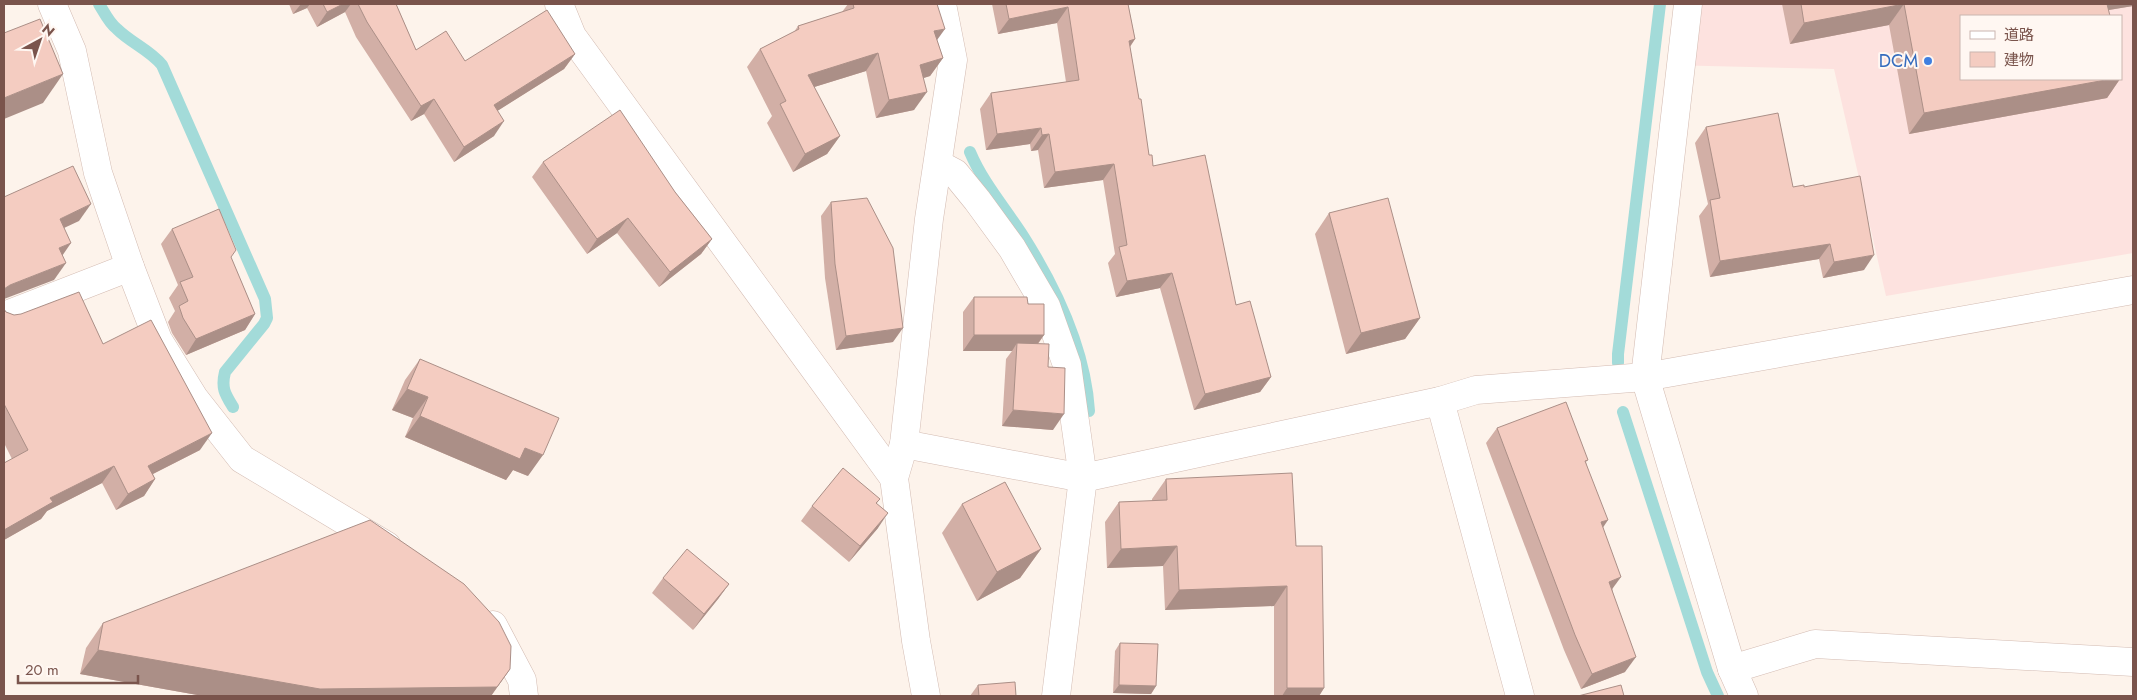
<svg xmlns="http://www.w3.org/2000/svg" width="2137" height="700" font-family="Jost,'Noto Sans JP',sans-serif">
  <rect width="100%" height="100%" fill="#fdf3eb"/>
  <path fill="#fde2df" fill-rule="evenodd" d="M 1681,4 L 2133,4 L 2133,253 L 1886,296 L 1834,69 L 1668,65 ZM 1961,16 L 2121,16 L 2121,79 L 1961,79 Z"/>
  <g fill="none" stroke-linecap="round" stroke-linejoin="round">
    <g stroke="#a3dbd9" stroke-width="12">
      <path d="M 99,4 C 104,12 109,23 117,29 C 131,43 150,50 162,65 L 265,299 L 267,318 L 264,324 L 225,372 C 221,388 225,394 233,407"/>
      <path d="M 970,152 C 983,183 1005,208 1023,236 C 1056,288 1085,348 1089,411"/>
      <path d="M 1618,363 L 1618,354 L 1660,4"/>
      <path d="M 1623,412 L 1707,672 L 1718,696"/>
    </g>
    <defs>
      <g id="street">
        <path d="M 52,4 L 72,51 L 98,173 L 130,267 L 158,340 L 194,398 L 242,459 L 387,546"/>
        <path d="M 559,4 L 572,36 L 894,478"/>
        <path d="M 1688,4 L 1645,377 L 1732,669 L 1744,696"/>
        <path d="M 938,164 L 955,173 L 977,200 L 1012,248 L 1046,306 L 1067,365 L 1083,478 L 1056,696"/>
        <path d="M 4,316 L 130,267"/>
        <path d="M 1440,401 L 1520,696"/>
        <path d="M 904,444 L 1083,478 L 1440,401 L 1476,390 L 1645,377 L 2133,290"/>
        <path d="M 493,625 L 522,680 L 524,696"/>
        <path d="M 1732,669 L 1815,644 L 2133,662"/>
        <path d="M 926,696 L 916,641 L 894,478 L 904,444 L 929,219 L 953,60 L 942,4"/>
      </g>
    </defs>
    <use href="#street" stroke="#d3bbb2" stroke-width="29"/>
    <use href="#street" stroke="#fff" stroke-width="28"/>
  </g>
  <g fill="#d2afa6">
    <path d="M 289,4 L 396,4 L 416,50 L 465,61 L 575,54 L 564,69 L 497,111 L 494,136 L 454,162 L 424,114 L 411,121 L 356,37 L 345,12 L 317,27 L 307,8 L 293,14 Z"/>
    <path d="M 848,4 L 937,4 L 937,40 L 943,58 L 930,76 L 923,78 L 914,110 L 876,118 L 866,71 L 814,87 L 840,136 L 827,154 L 793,172 L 767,123 L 772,116 L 747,67 L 760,49 L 794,32 L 798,26 L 842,12 Z"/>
    <path d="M 992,4 L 1128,4 L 1135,39 L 1130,47 L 1139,99 L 1149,155 L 1153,166 L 1236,305 L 1271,377 L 1260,392 L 1194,410 L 1160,288 L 1116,297 L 1108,263 L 1115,254 L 1103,180 L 1044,188 L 1038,150 L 1031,151 L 1030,144 L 986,150 L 980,109 L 991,93 L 1066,82 L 1057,23 L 998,34 Z"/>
    <path d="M 1782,4 L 2133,4 L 2133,6 L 2109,10 L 1961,79 L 2120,79 L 2107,98 L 1909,134 L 1889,25 L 1790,44 Z"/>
    <path d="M 1706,127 L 1793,187 L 1804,187 L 1864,270 L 1823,278 L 1819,259 L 1710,277 L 1699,216 L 1708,204 L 1695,143 Z"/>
    <path d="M 543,162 L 675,192 L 712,239 L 701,254 L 659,287 L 617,233 L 587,254 L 532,177 Z"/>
    <path d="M 831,202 L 893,342 L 836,350 L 825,278 L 821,216 Z"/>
    <path d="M 1329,213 L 1420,318 L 1405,339 L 1346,354 L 1315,234 Z"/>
    <path d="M 172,229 L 231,258 L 255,314 L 245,330 L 186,355 L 172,333 L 168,322 L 175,311 L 169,298 L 178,285 L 161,244 Z"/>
    <path d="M 974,297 L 1028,304 L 1044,335 L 1038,344 L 1048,367 L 1053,430 L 1002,426 L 1006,359 L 1012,351 L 963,351 L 963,312 Z"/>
    <path d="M 4,309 L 6,312 L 14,315 L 103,344 L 200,450 L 153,474 L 155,479 L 144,496 L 116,510 L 102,483 L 47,511 L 41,519 L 4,540 L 4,463 L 12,459 L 4,443 Z"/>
    <path d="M 420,359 L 528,476 L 513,470 L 506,480 L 405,437 L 413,418 L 392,410 L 405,380 Z"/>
    <path d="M 1497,428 L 1588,460 L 1586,462 L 1603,527 L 1625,672 L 1581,689 L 1564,650 L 1486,443 Z"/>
    <path d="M 1166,479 L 1296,546 L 1324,688 L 1319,696 L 1274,696 L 1274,606 L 1165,610 L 1163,566 L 1107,568 L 1105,522 L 1119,502 L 1152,501 L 1152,499 Z"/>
    <path d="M 880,499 L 877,503 L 878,528 L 849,562 L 801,521 L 812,506 Z"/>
    <path d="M 962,504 L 1041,549 L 1020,578 L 977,601 L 942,533 Z"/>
    <path d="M 663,578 L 729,584 L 718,599 L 693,630 L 652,593 Z"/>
    <path d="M 103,623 L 510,669 L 491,696 L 203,696 L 80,674 L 86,648 Z"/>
    <path d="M 1120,643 L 1156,686 L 1151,694 L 1113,693 L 1115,651 Z"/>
    <path d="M 978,685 L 1016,696 L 970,696 Z"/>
  </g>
  <g fill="#ab8f87">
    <path d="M 301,4 L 310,4 L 307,8 L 293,14 Z"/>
    <path d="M 343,4 L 351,4 L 345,12 L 317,27 L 327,12 Z"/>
    <path d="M 1904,4 L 1889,25 L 1790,44 L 1804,23 Z"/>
    <path d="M 2097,4 L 2133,4 L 2133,6 L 2090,13 Z"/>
    <path d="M 1068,7 L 1057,23 L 998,34 L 1009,19 Z"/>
    <path d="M 945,29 L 932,47 L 934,31 Z"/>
    <path d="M 1135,39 L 1124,55 L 1129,41 Z"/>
    <path d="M 878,53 L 866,71 L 795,93 L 808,75 Z"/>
    <path d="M 575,54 L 564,69 L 483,120 L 494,105 Z"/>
    <path d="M 943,58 L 930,76 L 908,83 L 920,65 Z"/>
    <path d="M 63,74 L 43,103 L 4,119 L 4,98 Z"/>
    <path d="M 2111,79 L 2120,79 L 2107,98 L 1909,134 L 1924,113 Z"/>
    <path d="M 927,92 L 914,110 L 876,118 L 889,100 Z"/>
    <path d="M 434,99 L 424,114 L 411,121 L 421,106 Z"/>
    <path d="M 504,121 L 494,136 L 454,162 L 464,147 Z"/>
    <path d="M 1041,128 L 1030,144 L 986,150 L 997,134 Z"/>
    <path d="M 1049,134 L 1038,150 L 1031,151 L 1042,135 Z"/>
    <path d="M 840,136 L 827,154 L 793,172 L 805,154 Z"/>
    <path d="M 1114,164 L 1103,180 L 1044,188 L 1055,172 Z"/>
    <path d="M 91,204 L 79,221 L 49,235 L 60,219 Z"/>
    <path d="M 628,218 L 617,233 L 587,254 L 597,239 Z"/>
    <path d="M 712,239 L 701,254 L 659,287 L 670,272 Z"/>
    <path d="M 71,243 L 60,259 L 59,248 Z"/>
    <path d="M 1830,244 L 1819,259 L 1710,277 L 1720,261 Z"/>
    <path d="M 1874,255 L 1864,270 L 1823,278 L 1834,262 Z"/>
    <path d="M 66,263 L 54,280 L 4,299 L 4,289 L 10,285 Z"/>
    <path d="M 1172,273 L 1160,288 L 1116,297 L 1127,281 Z"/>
    <path d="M 255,314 L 245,330 L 186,355 L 196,339 Z"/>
    <path d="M 1420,318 L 1405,339 L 1346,354 L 1361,333 Z"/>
    <path d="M 903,328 L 893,342 L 836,350 L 846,336 Z"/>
    <path d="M 974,335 L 1044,335 L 1033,350 L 1017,343 L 1012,351 L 963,351 Z"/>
    <path d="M 1271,377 L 1260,392 L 1194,410 L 1205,394 Z"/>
    <path d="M 407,389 L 428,397 L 413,418 L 392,410 Z"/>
    <path d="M 1013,410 L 1064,414 L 1053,430 L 1002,426 Z"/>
    <path d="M 420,416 L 525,448 L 543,455 L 528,476 L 513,470 L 506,480 L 405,437 Z"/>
    <path d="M 212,433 L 200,450 L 137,482 L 148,466 Z"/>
    <path d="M 114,466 L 102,483 L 47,511 L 41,519 L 4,540 L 4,530 L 50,498 Z"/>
    <path d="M 155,479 L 144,496 L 116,510 L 128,494 Z"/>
    <path d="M 888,513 L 878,528 L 849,562 L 860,546 Z"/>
    <path d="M 1608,520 L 1598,535 L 1601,522 Z"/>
    <path d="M 1177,546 L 1163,566 L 1107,568 L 1121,549 Z"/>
    <path d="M 1041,549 L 1020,578 L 977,601 L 997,572 Z"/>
    <path d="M 1621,577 L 1610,592 L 1609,582 Z"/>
    <path d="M 729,584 L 718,599 L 693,630 L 704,614 Z"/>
    <path d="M 1287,586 L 1274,606 L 1165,610 L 1179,590 Z"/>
    <path d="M 98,650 L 510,669 L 491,696 L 203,696 L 80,674 Z"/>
    <path d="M 1636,657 L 1625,672 L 1581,689 L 1592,674 Z"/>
    <path d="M 1119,685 L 1156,686 L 1151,694 L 1113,693 Z"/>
    <path d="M 1287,688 L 1324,688 L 1319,696 L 1282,696 Z"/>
  </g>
  <g fill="#f4ccc1" stroke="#ab8f87">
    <path d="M 323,4 L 343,4 L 327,12 Z"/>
    <path d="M 358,4 L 396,4 L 416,50 L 446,31 L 465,61 L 547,10 L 575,54 L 494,105 L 504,121 L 464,147 L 434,99 L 421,106 L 367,22 Z"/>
    <path d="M 853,4 L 937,4 L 945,29 L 934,31 L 943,58 L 920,65 L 927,92 L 889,100 L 878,53 L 808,75 L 840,136 L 805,154 L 780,104 L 786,101 L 760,49 L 799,29 L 798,26 L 854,8 Z"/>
    <path d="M 1006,4 L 1128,4 L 1135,39 L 1129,41 L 1139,99 L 1141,99 L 1149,155 L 1152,155 L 1153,166 L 1205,155 L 1236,305 L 1250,301 L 1271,377 L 1205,394 L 1172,273 L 1127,281 L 1119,247 L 1127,245 L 1114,164 L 1055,172 L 1049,134 L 1042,135 L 1041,128 L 997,134 L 991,93 L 1079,80 L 1068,7 L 1009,19 Z"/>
    <path d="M 1801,4 L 2107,4 L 2110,16 L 1961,16 L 1961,79 L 2111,79 L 1924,113 L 1904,4 L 1804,23 Z"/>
    <path d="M 40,19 L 63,74 L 4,98 L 4,33 Z"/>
    <path d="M 620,110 L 675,192 L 712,239 L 670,272 L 628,218 L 597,239 L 543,162 Z"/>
    <path d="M 1778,113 L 1793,187 L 1804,185 L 1804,187 L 1860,176 L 1874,255 L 1834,262 L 1830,244 L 1720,261 L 1710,200 L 1720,198 L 1706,127 Z"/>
    <path d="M 73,166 L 91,204 L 60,219 L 71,243 L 59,248 L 66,263 L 10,285 L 4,289 L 4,197 Z"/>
    <path d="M 867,198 L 893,248 L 903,328 L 846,336 L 835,264 L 831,202 Z"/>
    <path d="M 1388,198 L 1420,318 L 1361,333 L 1329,213 Z"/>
    <path d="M 219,209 L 236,250 L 231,257 L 255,314 L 196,339 L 183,318 L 179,306 L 188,301 L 180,282 L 193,277 L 172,229 Z"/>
    <path d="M 79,292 L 103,344 L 151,320 L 212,433 L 148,466 L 155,479 L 128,494 L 114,466 L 50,498 L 53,502 L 4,530 L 4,463 L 28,450 L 4,404 L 4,309 L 6,312 L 14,315 L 21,314 Z"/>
    <path d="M 974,297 L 1027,297 L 1028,304 L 1044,304 L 1044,335 L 974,335 Z"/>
    <path d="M 1017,343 L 1049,344 L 1048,367 L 1065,368 L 1064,414 L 1013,410 Z"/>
    <path d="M 420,359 L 559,418 L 543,455 L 525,448 L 520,459 L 420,416 L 428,397 L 407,389 Z"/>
    <path d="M 1566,402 L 1588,460 L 1585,461 L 1608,520 L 1601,522 L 1621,577 L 1609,582 L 1636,657 L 1592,674 L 1575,635 L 1497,428 Z"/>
    <path d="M 843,468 L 880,499 L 876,503 L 888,513 L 860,546 L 812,506 Z"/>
    <path d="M 1292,473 L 1296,546 L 1322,546 L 1324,688 L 1287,688 L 1287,586 L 1179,590 L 1177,546 L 1121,549 L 1119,502 L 1167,500 L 1166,479 Z"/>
    <path d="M 1005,482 L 1041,549 L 997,572 L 962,504 Z"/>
    <path d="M 370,520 L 464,584 L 499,622 L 511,646 L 510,669 L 497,687 L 320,689 L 98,650 L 103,623 Z"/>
    <path d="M 687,549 L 729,584 L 704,614 L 663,578 Z"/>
    <path d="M 1120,643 L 1158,644 L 1156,686 L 1119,685 Z"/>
    <path d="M 1015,682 L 1016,696 L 979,696 L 978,685 Z"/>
    <path d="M 1621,685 L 1624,696 L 1578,696 Z"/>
  </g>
  <circle fill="#3f7fe0" stroke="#fff7f2" stroke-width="2" cx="1928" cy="61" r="5"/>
  <g text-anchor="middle" stroke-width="4" stroke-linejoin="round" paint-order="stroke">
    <g font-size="18" fill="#366cbe" stroke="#fff7f2" text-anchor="end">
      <text x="1918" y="67">DCM</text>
    </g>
  </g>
  <rect width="2137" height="700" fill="none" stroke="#7a544c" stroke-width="10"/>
  <rect x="1960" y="15" width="162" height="65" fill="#fff7f2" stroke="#cab6b0"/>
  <rect x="1970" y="31" width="25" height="8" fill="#ffffff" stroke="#cab6b0"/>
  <text x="2004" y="40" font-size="15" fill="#7a544c">道路</text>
  <rect x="1970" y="52" width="25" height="15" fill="#f4ccc1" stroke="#cab6b0"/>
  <text x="2004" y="65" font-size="15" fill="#7a544c">建物</text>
  <g transform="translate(40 40) rotate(40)" stroke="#fff7f2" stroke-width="4" paint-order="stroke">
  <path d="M0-4L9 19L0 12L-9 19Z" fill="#7a544c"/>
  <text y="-8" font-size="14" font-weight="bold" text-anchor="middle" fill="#7a544c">N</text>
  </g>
  <path d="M18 675v8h120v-8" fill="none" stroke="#7a544c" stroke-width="2.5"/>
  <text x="25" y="675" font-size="15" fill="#7a544c" stroke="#fff7f2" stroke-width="4" paint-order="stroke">20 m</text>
</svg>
